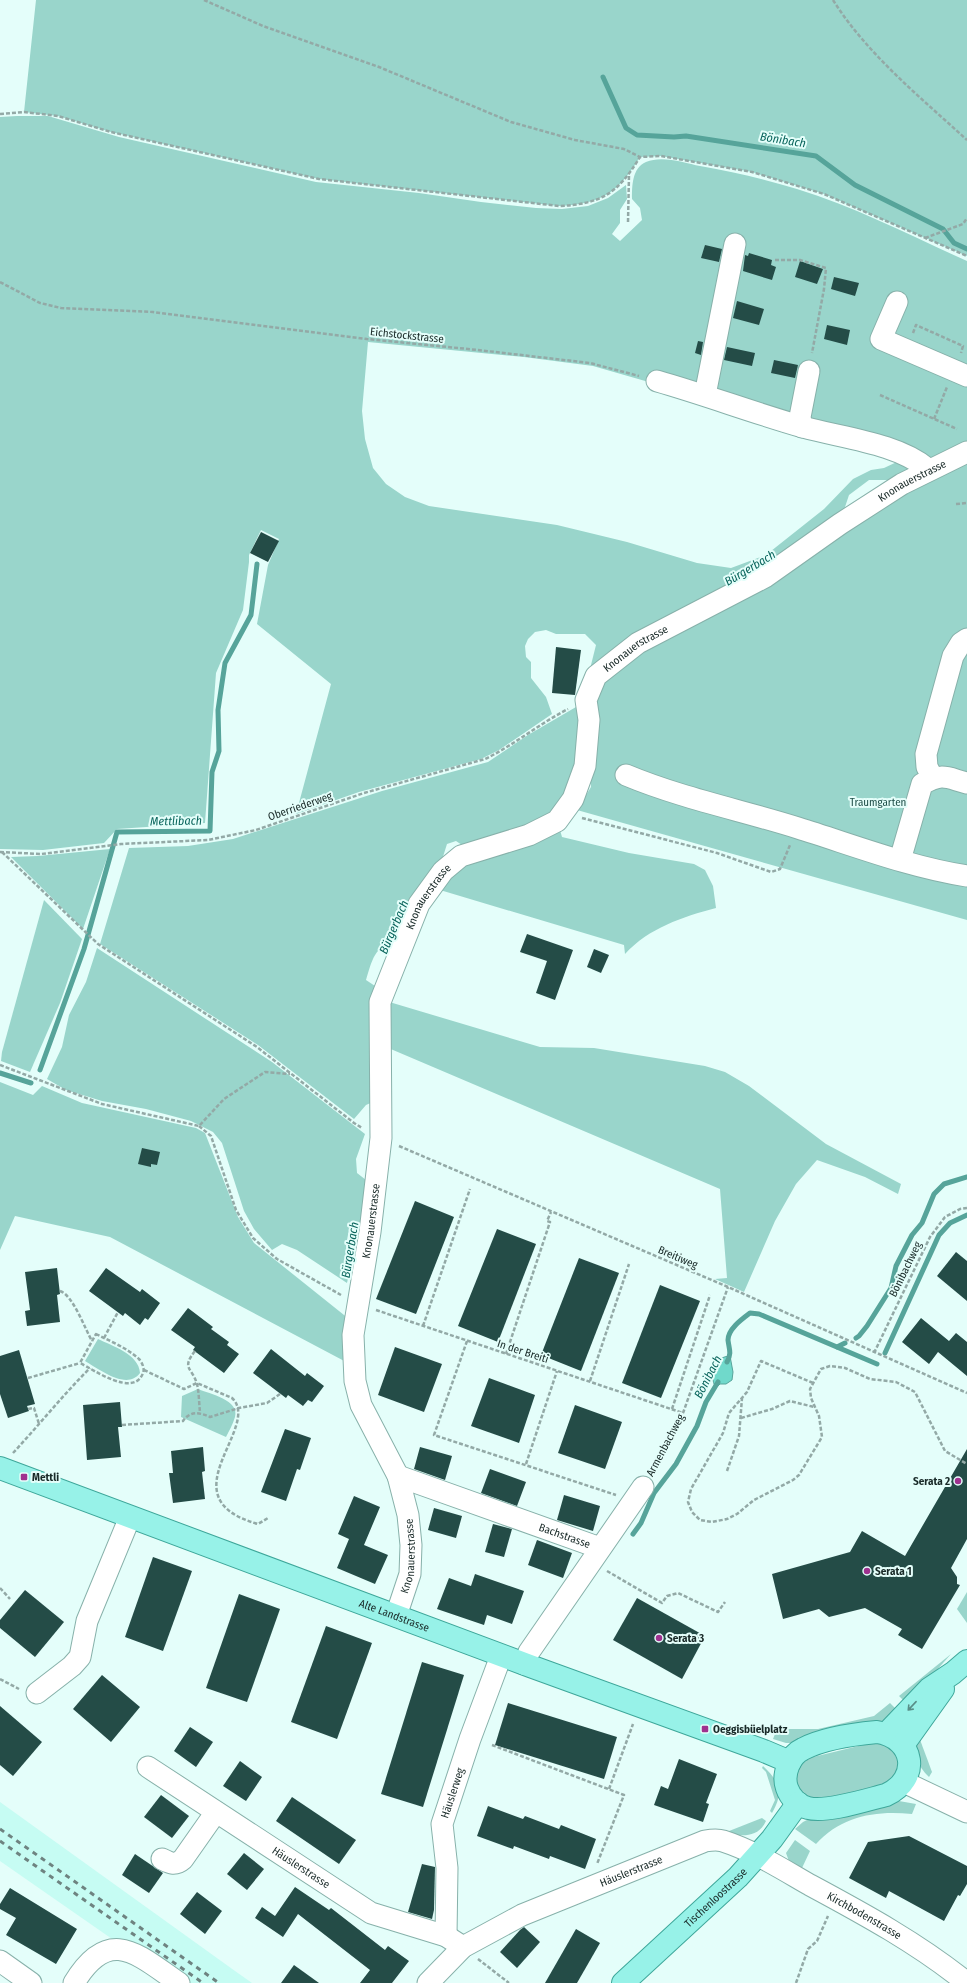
<svg xmlns="http://www.w3.org/2000/svg" width="967" height="1983" font-family="'Fira Sans Condensed',sans-serif">
  <rect width="100%" height="100%" fill="#e4fefa"/>
  <path fill="#c6fcf3" d="M 0,1802 L 235,1971 L 252,1983 L 191,1983 L 141,1949 L 115,1941 L 0,1861 Z"/>
  <g fill="#99d5cb">
    <path d="M 36,0 L 967,0 L 967,256 L 824,194 L 752,172 L 661,156 L 640,157 C 618,193 602,204 559,206 L 319,179 L 111,132 L 58,116 L 24,112 Z"/>
    <path d="M 17,116 L 48,116 L 119,137 L 316,182 L 419,193 L 481,202 L 536,208 L 562,209 L 588,206 L 608,198 L 626,185 L 627,199 L 620,210 L 620,223 L 612,234 L 620,241 L 642,220 L 640,208 L 632,199 C 632,186 632,168 646,162 C 662,155 685,163 700,166 C 733,172 765,179 797,189 C 856,207 911,236 967,261 L 967,920 L 577,810 L 591,787 L 590,700 L 596,694 L 602,677 L 620,660 L 651,639 L 769,579 L 793,564 L 845,525 L 892,494 L 931,473 C 923,459 904,454 890,449 L 887,454 L 802,432 L 673,389 L 593,366 L 524,357 L 368,342 L 362,411 L 365,439 L 373,468 L 386,484 L 405,497 L 429,506 L 557,525 L 627,542 L 697,563 L 731,568 L 766,555 L 824,509 L 853,479 L 871,470 L 884,468 L 901,460 L 911,468 L 890,480 L 869,480 L 849,495 L 844,510 L 789,553 L 724,592 L 726,594 L 655,629 L 614,655 L 598,671 L 589,673 L 596,645 L 585,634 L 556,634 L 546,630 L 535,632 L 528,639 L 525,646 L 526,657 L 531,662 L 531,678 L 546,697 L 552,714 L 499,750 L 481,759 L 359,792 L 296,814 L 331,684 L 257,624 L 268,565 L 279,539 L 261,530 L 249,555 L 249,562 L 243,610 L 216,673 L 205,823 L 117,829 L 104,843 L 43,850 L 0,849 L 0,117 Z"/>
    <path d="M 576,707 L 582,709 L 577,775 L 549,818 L 465,847 L 456,841 L 447,844 L 441,863 L 396,941 C 374,946 372,961 366,980 L 378,988 L 375,1101 L 366,1105 L 354,1119 L 258,1045 L 100,944 L 129,848 L 188,846 L 233,839 L 382,791 L 488,762 L 528,735 Z"/>
    <path d="M 558,823 L 562,837 L 629,853 L 694,864 L 705,870 L 713,886 L 716,908 C 682,917 649,928 625,954 L 624,945 L 440,890 L 454,870 Z"/>
    <path d="M 110,849 L 83,929 L 11,857 L 38,856 Z"/>
    <path d="M 44,900 L 82,939 L 60,1003 L 30,1072 L 1,1061 L 2,1052 Z"/>
    <path d="M 97,948 L 272,1062 L 365,1134 L 356,1159 L 357,1173 L 366,1180 L 362,1223 L 349,1229 L 346,1246 L 353,1256 L 347,1283 L 297,1250 L 282,1244 L 272,1250 L 254,1229 L 244,1211 L 222,1143 L 213,1132 L 191,1121 L 146,1109 L 102,1101 L 66,1090 L 47,1079 L 62,1047 L 69,1015 L 86,982 Z"/>
    <path d="M 386,1001 L 540,1047 L 594,1048 L 705,1066 L 725,1072 L 749,1086 L 826,1144 L 901,1184 L 898,1194 L 865,1177 L 817,1160 L 796,1184 L 775,1221 L 744,1292 L 715,1279 L 727,1278 L 720,1189 L 386,1047 Z"/>
    <path d="M 0,1082 L 33,1095 L 42,1086 L 82,1103 L 196,1128 L 205,1133 L 238,1217 L 254,1243 L 349,1319 L 348,1363 L 110,1237 L 15,1216 L 0,1250 Z"/>
    <path d="M 98,1339 C 112,1346 139,1354 140,1373 C 127,1391 99,1369 85,1361 Z"/>
    <path d="M 198,1389 C 210,1394 240,1400 235,1417 C 233,1424 229,1431 226,1437 L 181,1417 L 182,1396 Z"/>
    <path d="M 967,1592 L 967,1623 L 957,1609 Z"/>
    <path d="M 951,1654 L 907,1704 L 899,1696 Z"/>
    <path d="M 890,1703 L 900,1713 L 885,1723 L 795,1743 L 786,1743 L 773,1739 L 777,1729 L 818,1729 L 874,1716 Z"/>
    <path d="M 919,1737 L 932,1772 L 929,1777 C 917,1766 913,1752 919,1737 Z"/>
    <path d="M 875,1742 L 891,1747 L 899,1760 L 897,1773 L 888,1784 L 819,1800 L 811,1800 L 799,1790 C 793,1777 797,1766 809,1758 Z"/>
    <path d="M 763,1766 C 780,1782 784,1792 772,1813 L 770,1811 L 775,1800 L 766,1772 L 762,1768 Z"/>
    <path d="M 899,1801 L 916,1804 L 912,1814 C 876,1810 841,1816 816,1844 L 795,1829 L 803,1822 L 811,1818 Z"/>
    <path d="M 762,1818 L 766,1821 C 758,1839 740,1836 724,1833 Z"/>
    <path d="M 795,1840 L 810,1851 L 802,1868 L 804,1872 L 790,1864 L 786,1853 Z"/>
  </g>
  <path fill="#70d9cb" stroke="#56a49a" d="M 730,1356 L 733,1372 L 732,1380 L 726,1384 L 720,1384 L 716,1388 C 708,1374 713,1357 730,1356 Z"/>
  <g fill="none" stroke-linecap="round" stroke-linejoin="round">
    <g stroke="#56a49a" stroke-width="5">
      <path d="M 603,77 L 626,128 L 637,135 L 674,137 L 686,136 L 816,156 L 855,185 L 943,229 L 954,243 L 967,249"/>
      <path d="M 40,1070 L 84,949 L 117,832 L 210,831 L 212,772 L 219,751 L 218,710 L 225,663 L 251,615 L 257,564"/>
      <path d="M 0,1073 L 31,1083"/>
      <path d="M 856,1338 L 859,1336 L 867,1326 L 891,1288 L 896,1266 L 912,1235 L 922,1223 L 934,1194 L 944,1184 L 967,1177"/>
      <path d="M 837,1347 L 845,1343"/>
      <path d="M 885,1353 L 939,1235 L 950,1223 L 967,1215"/>
      <path d="M 727,1362 C 732,1353 729,1349 728,1340 C 728,1329 742,1319 750,1313 L 759,1314 L 877,1364"/>
      <path d="M 633,1534 L 641,1523 L 654,1493 L 676,1464 L 697,1426 L 706,1402 L 718,1382"/>
    </g>
  </g>
  <g fill="#244c47">
    <path d="M 705,245 L 722,249 L 719,262 L 701,258 Z"/>
    <path d="M 749,253 L 772,260 L 771,265 L 776,267 L 772,280 L 743,271 L 745,255 L 748,256 Z"/>
    <path d="M 800,261 L 823,269 L 817,284 L 795,277 Z"/>
    <path d="M 834,277 L 859,283 L 855,296 L 831,289 Z"/>
    <path d="M 737,301 L 764,309 L 759,325 L 733,318 Z"/>
    <path d="M 827,325 L 850,330 L 847,345 L 824,339 Z"/>
    <path d="M 698,341 L 703,342 L 701,355 L 695,353 Z"/>
    <path d="M 727,347 L 755,353 L 752,366 L 724,360 Z"/>
    <path d="M 774,360 L 798,365 L 795,378 L 771,373 Z"/>
    <path d="M 261,532 L 279,541 L 268,562 L 250,553 Z"/>
    <path d="M 556,647 L 581,650 L 575,695 L 552,693 Z"/>
    <path d="M 527,934 L 573,950 L 555,1000 L 536,993 L 547,961 L 520,952 Z"/>
    <path d="M 594,949 L 609,955 L 601,973 L 587,967 Z"/>
    <path d="M 142,1148 L 160,1152 L 157,1165 L 151,1164 L 151,1167 L 138,1164 Z"/>
    <path d="M 415,1201 L 454,1217 L 416,1314 L 376,1299 Z"/>
    <path d="M 497,1229 L 536,1244 L 498,1342 L 458,1326 Z"/>
    <path d="M 956,1252 L 967,1261 L 967,1301 L 937,1276 Z"/>
    <path d="M 579,1258 L 619,1273 L 581,1371 L 541,1355 Z"/>
    <path d="M 57,1268 L 60,1294 L 57,1295 L 60,1322 L 27,1326 L 25,1311 L 30,1310 L 25,1272 Z"/>
    <path d="M 106,1268 L 140,1292 L 142,1289 L 160,1303 L 148,1320 L 145,1318 L 140,1325 L 125,1313 L 123,1316 L 89,1291 Z"/>
    <path d="M 660,1285 L 700,1301 L 661,1398 L 622,1383 Z"/>
    <path d="M 188,1308 L 213,1327 L 211,1329 L 229,1342 L 227,1345 L 239,1354 L 224,1373 L 193,1350 L 195,1347 L 171,1330 Z"/>
    <path d="M 921,1318 L 949,1341 L 956,1333 L 967,1342 L 967,1376 L 938,1352 L 929,1364 L 902,1342 Z"/>
    <path d="M 395,1347 L 442,1364 L 424,1412 L 378,1395 Z"/>
    <path d="M 271,1349 L 305,1376 L 307,1373 L 324,1386 L 312,1402 L 308,1400 L 303,1406 L 288,1395 L 286,1398 L 253,1373 Z"/>
    <path d="M 19,1350 L 35,1404 L 27,1406 L 29,1411 L 8,1418 L 0,1394 L 0,1356 Z"/>
    <path d="M 489,1378 L 535,1395 L 519,1443 L 471,1426 Z"/>
    <path d="M 120,1402 L 122,1427 L 118,1427 L 121,1457 L 87,1460 L 83,1405 Z"/>
    <path d="M 575,1405 L 622,1422 L 605,1469 L 558,1453 Z"/>
    <path d="M 285,1429 L 311,1438 L 300,1470 L 297,1469 L 286,1501 L 261,1492 Z"/>
    <path d="M 203,1447 L 205,1471 L 202,1472 L 205,1499 L 173,1503 L 169,1473 L 173,1473 L 171,1451 Z"/>
    <path d="M 420,1447 L 452,1456 L 445,1480 L 414,1469 Z"/>
    <path d="M 967,1449 L 967,1539 L 951,1568 L 957,1577 L 957,1584 L 960,1585 L 922,1649 L 898,1635 L 902,1629 L 865,1608 L 829,1617 L 819,1609 L 783,1619 L 772,1574 L 850,1552 L 862,1531 L 905,1556 Z"/>
    <path d="M 490,1469 L 526,1482 L 517,1506 L 481,1493 Z"/>
    <path d="M 564,1495 L 600,1506 L 593,1531 L 557,1520 Z"/>
    <path d="M 354,1496 L 380,1507 L 364,1545 L 388,1555 L 375,1584 L 337,1568 L 349,1539 L 338,1534 Z"/>
    <path d="M 434,1508 L 462,1516 L 456,1538 L 428,1530 Z"/>
    <path d="M 493,1524 L 512,1529 L 504,1557 L 485,1552 Z"/>
    <path d="M 537,1540 L 572,1553 L 563,1578 L 528,1565 Z"/>
    <path d="M 153,1557 L 192,1571 L 163,1651 L 125,1637 Z"/>
    <path d="M 475,1574 L 524,1591 L 512,1624 L 487,1615 L 484,1625 L 437,1609 L 449,1578 L 471,1586 Z"/>
    <path d="M 25,1590 L 64,1622 L 35,1657 L 0,1628 L 0,1620 Z"/>
    <path d="M 239,1594 L 280,1609 L 247,1702 L 206,1688 Z"/>
    <path d="M 637,1598 L 705,1636 L 682,1679 L 613,1640 Z"/>
    <path d="M 326,1626 L 372,1643 L 337,1739 L 291,1722 Z"/>
    <path d="M 422,1662 L 464,1675 L 423,1807 L 381,1794 Z"/>
    <path d="M 102,1675 L 140,1707 L 111,1742 L 73,1709 Z"/>
    <path d="M 508,1703 L 617,1737 L 604,1779 L 495,1745 Z"/>
    <path d="M 0,1706 L 42,1742 L 13,1776 L 0,1765 Z"/>
    <path d="M 190,1727 L 213,1742 L 196,1767 L 174,1751 Z"/>
    <path d="M 679,1759 L 717,1774 L 706,1803 L 709,1804 L 703,1822 L 654,1805 L 661,1786 L 668,1789 Z"/>
    <path d="M 240,1761 L 262,1777 L 246,1801 L 223,1786 Z"/>
    <path d="M 161,1795 L 189,1816 L 172,1838 L 144,1817 Z"/>
    <path d="M 292,1797 L 356,1840 L 339,1864 L 276,1821 Z"/>
    <path d="M 488,1806 L 523,1819 L 525,1816 L 559,1829 L 561,1825 L 596,1839 L 585,1869 L 550,1856 L 549,1859 L 514,1846 L 513,1849 L 477,1836 Z"/>
    <path d="M 909,1836 L 967,1866 L 967,1884 L 960,1896 L 958,1895 L 944,1921 L 889,1891 L 886,1898 L 849,1878 L 868,1842 Z"/>
    <path d="M 244,1853 L 264,1869 L 247,1890 L 227,1874 Z"/>
    <path d="M 135,1854 L 163,1873 L 149,1893 L 122,1875 Z"/>
    <path d="M 422,1864 L 435,1867 L 434,1910 L 432,1919 L 408,1912 Z"/>
    <path d="M 295,1887 L 329,1910 L 331,1908 L 385,1950 L 388,1946 L 409,1961 L 392,1983 L 360,1983 L 370,1970 L 298,1914 L 283,1937 L 255,1918 L 262,1907 L 275,1916 Z"/>
    <path d="M 10,1888 L 77,1929 L 56,1964 L 6,1935 L 16,1918 L 0,1909 L 0,1904 Z"/>
    <path d="M 197,1892 L 222,1911 L 205,1934 L 180,1914 Z"/>
    <path d="M 524,1927 L 540,1942 L 517,1968 L 500,1952 L 520,1930 Z"/>
    <path d="M 576,1929 L 600,1943 L 577,1983 L 545,1983 Z"/>
    <path d="M 294,1965 L 319,1983 L 281,1983 Z"/>
  </g>
  <g fill="none" stroke-linecap="round" stroke-linejoin="round">
    <defs>
      <g id="minor">
        <path d="M 897,302 L 881,339 L 967,376"/>
        <path d="M 657,381 C 706,395 754,413 803,427 C 842,438 897,443 928,469"/>
        <path d="M 705,395 L 735,244"/>
        <path d="M 802,427 L 800,417 L 809,371"/>
        <path d="M 626,775 C 681,798 741,810 798,828 C 853,845 909,867 967,876"/>
        <path d="M 933,778 L 927,767 L 926,754 L 953,656 L 961,643 L 967,639"/>
        <path d="M 900,860 L 922,784 C 944,773 944,777 967,783"/>
        <path id="s1" d="M 398,1476 L 600,1548"/>
        <path id="s2" d="M 396,1616 L 410,1574 L 411,1545 L 408,1515 L 398,1476 L 361,1405 L 355,1381 L 353,1335 L 370,1232 L 381,1138 L 380,1002 L 419,904 L 443,871 L 461,856 L 529,835 L 557,821 L 573,799 L 585,766 L 589,720 L 586,700 L 596,676 L 638,643 L 765,577 L 840,524 L 902,484 L 967,452"/>
        <path d="M 524,1664 L 529,1652 L 643,1487"/>
        <path d="M 37,1693 L 72,1666 L 80,1657 L 87,1621 L 130,1517"/>
        <path id="s3" d="M 148,1767 L 371,1913 L 446,1936 L 463,1947"/>
        <path d="M 904,1782 L 967,1812"/>
        <path d="M 162,1859 C 170,1863 175,1866 183,1859 L 216,1812"/>
        <path id="s4" d="M 446,1936 L 447,1868 L 442,1824 L 470,1739 L 501,1656"/>
        <path d="M 0,1961 L 31,1983"/>
        <path d="M 74,1983 C 109,1925 137,1954 179,1983"/>
        <path id="s5" d="M 428,1983 L 463,1947 L 522,1915 L 705,1841 C 711,1840 717,1839 723,1841 C 754,1851 782,1869 810,1885 C 864,1914 919,1944 967,1983"/>
      </g>
      <g id="major">
        <path id="s6" d="M 0,1468 L 530,1666 L 764,1751 L 790,1762"/>
        <path d="M 877,1732 C 915,1738 921,1779 886,1795 C 866,1800 826,1813 808,1808 C 798,1806 790,1797 787,1788 C 782,1774 790,1755 803,1749 C 822,1739 855,1734 877,1732 Z"/>
        <path d="M 887,1733 L 929,1689 L 953,1673 L 967,1661"/>
        <path d="M 903,1745 L 943,1689"/>
        <path id="s7" d="M 623,1983 L 738,1877 L 772,1839 L 798,1803"/>
      </g>
    </defs>
    <use href="#minor" stroke="#87b1aa" stroke-width="23"/>
    <use href="#major" stroke="#3ea79a" stroke-width="24"/>
    <g stroke="#93a9a6" stroke-width="2.5" stroke-dasharray="4 2" stroke-linecap="butt">
      <path d="M 204,0 L 263,26 L 379,67 L 511,122 L 575,140 L 624,149 L 640,157 L 661,156 L 752,172 L 824,194 L 967,256"/>
      <path d="M 833,0 C 867,54 920,97 967,140"/>
      <path d="M 0,114 L 24,112 L 58,116 L 111,132 L 319,179 L 559,206 C 602,204 618,193 640,157"/>
      <path d="M 628,222 L 629,175"/>
      <path d="M 925,238 L 963,224 L 967,218"/>
      <path d="M 775,260 L 800,260 L 826,268 L 824,289 L 812,353"/>
      <path d="M 0,282 L 40,303 L 61,308 L 153,312 L 367,339 L 478,350 L 590,363 L 639,376"/>
      <path d="M 913,333 L 916,325 L 963,346 L 961,353"/>
      <path d="M 880,395 L 957,429"/>
      <path d="M 934,419 L 947,387"/>
      <path d="M 956,504 L 967,503"/>
      <path d="M 582,818 L 717,853 L 771,872 L 780,869 L 790,845"/>
      <path d="M 0,852 L 41,854 L 121,844 L 208,840 L 256,830 L 364,793 L 485,759 C 514,745 539,724 568,709"/>
      <path d="M 2,852 L 98,944 L 257,1047 L 354,1123 L 362,1128"/>
      <path d="M 0,1065 L 102,1104 L 199,1126 L 224,1099 L 265,1072 L 290,1074"/>
      <path d="M 199,1126 L 211,1136 L 236,1210 L 253,1238 L 277,1259 L 341,1295"/>
      <path d="M 399,1146 L 728,1287 L 967,1393"/>
      <path d="M 60,1291 C 73,1295 85,1329 92,1341"/>
      <path d="M 376,1310 L 683,1413"/>
      <path d="M 423,1326 L 470,1189"/>
      <path d="M 96,1334 C 110,1341 127,1348 139,1359 C 142,1362 145,1369 143,1373 C 134,1398 94,1370 80,1363 Z"/>
      <path d="M 104,1338 L 118,1312"/>
      <path d="M 467,1341 L 434,1435 L 616,1495"/>
      <path d="M 195,1351 C 181,1369 192,1367 197,1384 C 199,1392 199,1403 200,1412"/>
      <path d="M 874,1353 L 930,1237 L 945,1217 L 960,1209 L 967,1208"/>
      <path d="M 506,1354 L 550,1222 L 547,1221 L 551,1212"/>
      <path d="M 144,1370 L 184,1389 L 197,1383 L 232,1398 C 263,1427 164,1498 258,1524 L 268,1518"/>
      <path d="M 28,1378 L 80,1363"/>
      <path d="M 590,1381 L 629,1264"/>
      <path d="M 813,1383 L 761,1361 L 747,1392 L 729,1413 L 723,1433 L 691,1489 L 688,1502 L 692,1512 L 700,1520 L 712,1522 L 727,1519 L 737,1514 L 754,1500 L 793,1480 L 799,1475 L 822,1437 L 819,1416 L 811,1398 L 810,1389 L 821,1369 L 830,1366 L 845,1368 L 870,1379 L 896,1382 L 915,1392 L 945,1451 L 967,1464"/>
      <path d="M 28,1409 L 34,1408 L 39,1424"/>
      <path d="M 672,1409 L 710,1295"/>
      <path d="M 741,1418 L 772,1409 L 790,1401 L 814,1407"/>
      <path d="M 122,1425 L 183,1421 C 190,1411 199,1412 210,1417 L 239,1408 L 267,1403 L 280,1394"/>
      <path d="M 13,1453 C 39,1425 63,1395 90,1368"/>
      <path d="M 526,1464 L 557,1371"/>
      <path d="M 651,1471 L 683,1413 L 728,1287"/>
      <path d="M 727,1471 L 739,1436 L 742,1398"/>
      <path d="M 607,1571 L 662,1603 L 667,1596 L 678,1593 L 718,1612 L 725,1602"/>
      <path d="M 0,1588 L 10,1599"/>
      <path d="M 0,1679 L 19,1689"/>
      <path d="M 492,1745 L 624,1795 L 597,1864"/>
      <path d="M 609,1789 L 633,1724"/>
      <path d="M 478,1959 L 509,1983"/>
      <path d="M 796,1983 L 808,1949 L 817,1941 L 828,1916"/>
    </g>
    <use href="#minor" stroke="#fff" stroke-width="21"/>
    <use href="#major" stroke="#97f2e8" stroke-width="22"/>
    <g stroke="#6e8380" stroke-width="3" stroke-dasharray="5 5" stroke-linecap="butt">
      <path d="M 0,1829 L 219,1983"/>
      <path d="M 0,1841 L 203,1983"/>
    </g>
  </g>
  <defs><path id="oneway-shaft" d="M-6 0H5M1.5-3L5.5 0L1.5 3" fill="none" stroke-width="1.6" stroke-linecap="round" stroke-linejoin="round"/></defs>
  <use stroke="#588e88" href="#oneway-shaft" transform="translate(912 1706) rotate(133)"/>
  <g fill="#9f318f" stroke="#e4fefa" stroke-width="1.5">
    <rect x="20" y="1473" width="8" height="8" rx="2"/>
    <circle cx="958" cy="1481" r="4"/>
    <circle cx="867" cy="1571" r="4"/>
    <circle cx="659" cy="1638" r="4"/>
    <rect x="701" y="1725" width="8" height="8" rx="2"/>
  </g>
  <g text-anchor="middle" stroke-width="4" stroke-linejoin="round" paint-order="stroke">
    <g font-size="11" fill="#192a28" stroke="#e4fefa">
      <text transform="translate(407 335) rotate(6)" y="4">Eichstockstrasse</text>
      <text dy="4" stroke="none"><textPath href="#s2" startOffset="1429">Knonauerstrasse</textPath></text>
      <text dy="4" stroke="none"><textPath href="#s2" startOffset="1105">Knonauerstrasse</textPath></text>
      <text transform="translate(300 806) rotate(-19)" y="4">Oberriederweg</text>
      <text dy="4" stroke="none"><textPath href="#s2" startOffset="746">Knonauerstrasse</textPath></text>
      <text dy="4" stroke="none"><textPath href="#s2" startOffset="410">Knonauerstrasse</textPath></text>
      <text transform="translate(678 1257) rotate(23)" y="4">Breitiweg</text>
      <text transform="translate(905 1269) rotate(-64)" y="4">Bönibachweg</text>
      <text transform="translate(523 1351) rotate(18)" y="4">In der Breiti</text>
      <text transform="translate(665 1445) rotate(-62)" y="4">Armenbachweg</text>
      <text dy="4" stroke="none"><textPath href="#s1" startOffset="177">Bachstrasse</textPath></text>
      <text dy="4" stroke="none"><textPath href="#s2" startOffset="62">Knonauerstrasse</textPath></text>
      <text dy="4" stroke="none"><textPath href="#s6" startOffset="421">Alte Landstrasse</textPath></text>
      <text dy="4" stroke="none"><textPath href="#s4" startOffset="145">Häuslerweg</textPath></text>
      <text dy="4" stroke="none"><textPath href="#s3" startOffset="183">Häuslerstrasse</textPath></text>
      <text dy="4" stroke="none"><textPath href="#s5" startOffset="235">Häuslerstrasse</textPath></text>
      <text dy="4" stroke="none"><textPath href="#s7" startOffset="126">Tischenloostrasse</textPath></text>
      <text dy="4" stroke="none"><textPath href="#s5" startOffset="493">Kirchbodenstrasse</textPath></text>
    </g>
    <g font-size="11" fill="#21504a" stroke="#e4fefa">
      <text x="878" y="806">Traumgarten</text>
    </g>
    <g font-size="11" font-weight="bold" fill="#192a28" stroke="#e4fefa" text-anchor="start">
      <text x="32" y="1481">Mettli</text>
      <text x="950" y="1485" text-anchor="end">Serata 2</text>
      <text x="875" y="1575">Serata 1</text>
      <text x="667" y="1642">Serata 3</text>
      <text x="713" y="1733">Oeggisbüelplatz</text>
    </g>
    <g font-size="12" font-style="italic" fill="#08645b" stroke="#e4fefa">
      <text transform="translate(783 140) rotate(9)" y="4">Bönibach</text>
      <text transform="translate(750 568) rotate(-31)" y="4">Bürgerbach</text>
      <text transform="translate(176 821) rotate(-1)" y="4">Mettlibach</text>
      <text transform="translate(394 927) rotate(-67)" y="4">Bürgerbach</text>
      <text transform="translate(350 1250) rotate(-81)" y="4">Bürgerbach</text>
      <text transform="translate(708 1377) rotate(-63)" y="4">Bönibach</text>
    </g>
  </g>
</svg>
